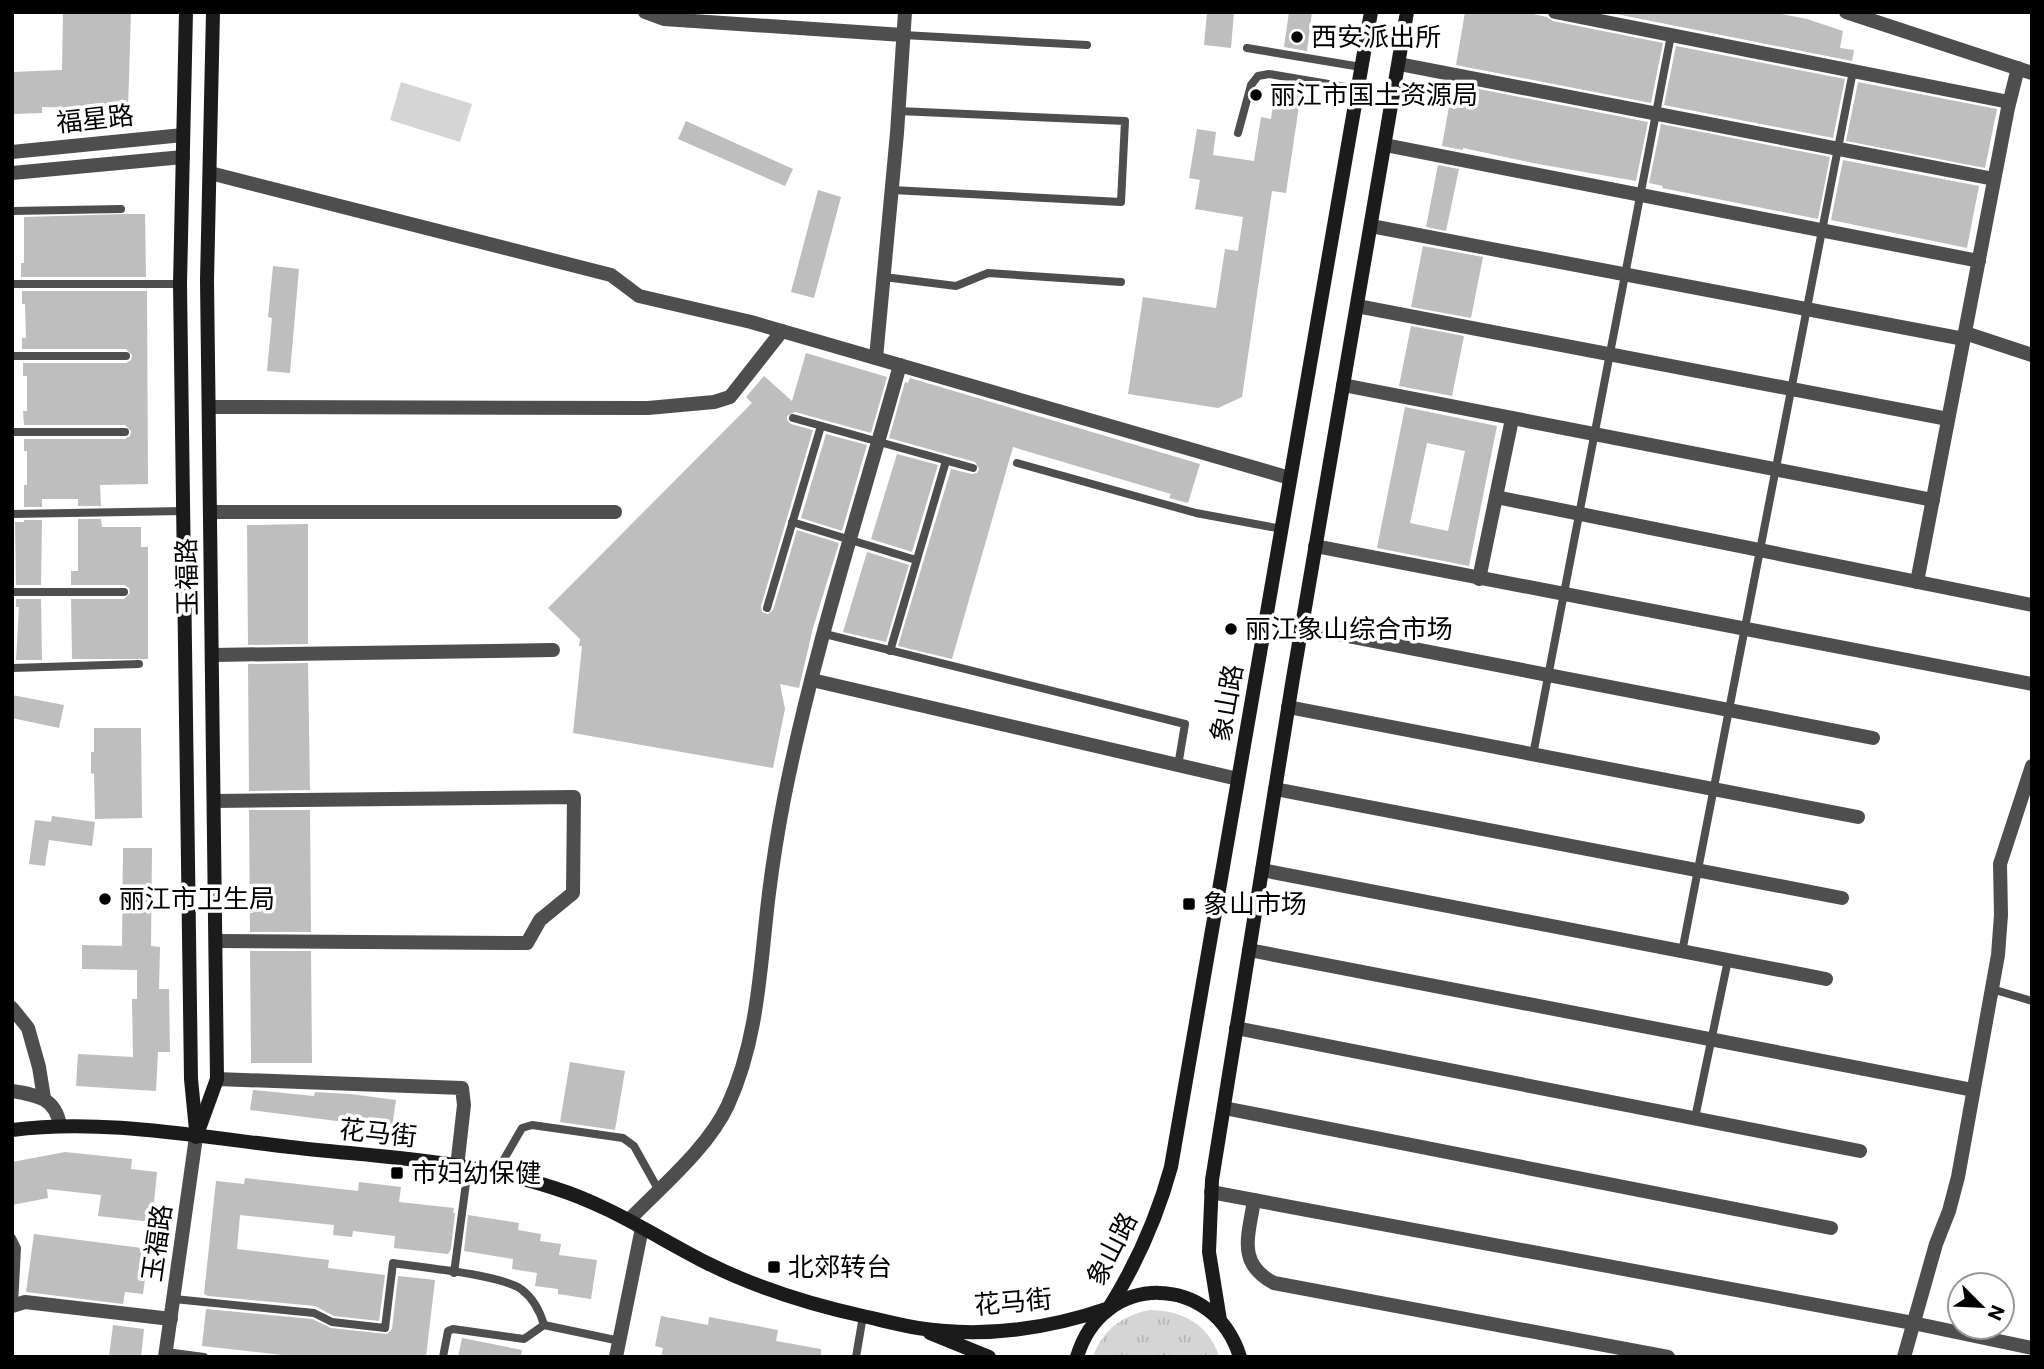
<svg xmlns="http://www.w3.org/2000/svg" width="2044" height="1369" font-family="Commissioner,'Noto Sans SC',sans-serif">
  <defs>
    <pattern id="grass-tufts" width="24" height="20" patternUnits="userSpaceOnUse" patternTransform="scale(1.75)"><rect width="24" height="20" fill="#d5d5d5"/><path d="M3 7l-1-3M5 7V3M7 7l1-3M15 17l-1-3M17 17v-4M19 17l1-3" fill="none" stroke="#b5b5b5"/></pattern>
  </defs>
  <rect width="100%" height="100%" fill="#fff"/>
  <path fill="url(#grass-tufts)" d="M 1150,1310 C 1181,1310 1210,1325 1219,1357 L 1093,1357 C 1102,1330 1123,1315 1150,1310 Z"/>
  <path fill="#d5d5d5" d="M 401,82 L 472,104 L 460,142 L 390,120 Z"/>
  <g fill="#bebebe" fill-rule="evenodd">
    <path d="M 63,12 L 131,12 L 128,109 L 42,107 L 42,113 L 12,114 L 12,72 L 62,70 Z"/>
    <path d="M 1207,12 L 1234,12 L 1231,48 L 1204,45 Z"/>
    <path d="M 1289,12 L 1312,12 L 1307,51 L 1284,47 Z"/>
    <path d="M 1465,12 L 1524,12 L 1547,17 L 1553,21 L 1663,43 L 1651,103 L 1456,65 Z"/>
    <path d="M 1606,12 L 1771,12 L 1807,19 L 1843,31 L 1840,48 L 1854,50 L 1852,61 Z"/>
    <path d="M 1676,46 L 1845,79 L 1833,138 L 1664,105 Z"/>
    <path d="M 1276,82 L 1302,86 L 1286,193 L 1272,191 L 1242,397 L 1218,408 L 1128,394 L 1143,297 L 1216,308 L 1225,249 L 1238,251 L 1243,217 L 1195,209 L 1200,180 L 1189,178 L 1197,129 L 1216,132 L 1213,155 L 1254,161 L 1261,117 L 1271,119 Z"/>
    <path d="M 1858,82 L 1997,109 L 1985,168 L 1846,141 Z"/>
    <path d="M 1453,84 L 1648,122 L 1636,181 L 1538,164 L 1463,148 L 1463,150 L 1442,146 Z"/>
    <path d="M 686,121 L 793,169 L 785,186 L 678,139 Z"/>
    <path d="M 1661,124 L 1830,157 L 1818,219 L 1662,188 L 1663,186 L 1649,183 Z"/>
    <path d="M 1843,160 L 1979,186 L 1967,248 L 1831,220 Z"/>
    <path d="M 1438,165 L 1459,169 L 1446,231 L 1426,227 Z"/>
    <path d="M 818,190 L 841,197 L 814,298 L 791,292 Z"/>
    <path d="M 125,214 L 145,214 L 146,277 L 21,277 L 21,263 L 24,263 L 24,217 Z"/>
    <path d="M 1423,246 L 1483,257 L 1471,318 L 1411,307 Z"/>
    <path d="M 273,266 L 299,269 L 290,373 L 267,371 L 272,318 L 268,317 Z"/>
    <path d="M 22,291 L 147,291 L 148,484 L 100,485 L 101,506 L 78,506 L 78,499 L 42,499 L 42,507 L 24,507 L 24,485 L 27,485 L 27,451 L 24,451 L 24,439 L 125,439 L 130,436 L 131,431 L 125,425 L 24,425 L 23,411 L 27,411 L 27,376 L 23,376 L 23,363 L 126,363 L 131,360 L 132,355 L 126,349 L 22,349 L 22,338 L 26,338 L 25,304 L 22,304 Z"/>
    <path d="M 1411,326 L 1464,336 L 1452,396 L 1399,386 Z"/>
    <path d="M 806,353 L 887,377 L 871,433 L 795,412 L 787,416 L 787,420 L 791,424 L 813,430 L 761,606 L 762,612 L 768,614 L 773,610 L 797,530 L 839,543 L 813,628 L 799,688 L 780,684 L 785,709 L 773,768 L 573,733 L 582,646 L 579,646 L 580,639 L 548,608 L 752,403 L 746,397 L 764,376 L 792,401 Z"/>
    <path d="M 910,378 L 1200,464 L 1188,503 L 1169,498 L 1171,494 L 1013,447 L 952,659 L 898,646 L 951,469 L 972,474 L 977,473 L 979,469 L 975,462 L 889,438 L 905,382 L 908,383 Z"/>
    <path d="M 1405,407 L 1497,426 L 1469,566 L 1377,548 ZM 1427,443 L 1465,451 L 1448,531 L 1410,523 Z"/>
    <path d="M 826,434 L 867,445 L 842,531 L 801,518 Z"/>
    <path d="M 897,454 L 938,465 L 912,552 L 871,539 Z"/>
    <path d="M 78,519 L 101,519 L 102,527 L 141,527 L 141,547 L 148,547 L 148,659 L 72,659 L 71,599 L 124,599 L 130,593 L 129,588 L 124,585 L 71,585 L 71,571 L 78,571 Z"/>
    <path d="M 24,520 L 42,520 L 41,585 L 16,585 L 15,522 L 24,522 Z"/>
    <path d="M 308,524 L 308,644 L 248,645 L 247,525 Z"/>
    <path d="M 867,552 L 909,565 L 886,642 L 843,632 Z"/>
    <path d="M 16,599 L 41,599 L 42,660 L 16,660 L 19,607 L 16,607 Z"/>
    <path d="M 308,663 L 310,790 L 249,791 L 248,664 Z"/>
    <path d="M 12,695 L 64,705 L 59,728 L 12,718 Z"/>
    <path d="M 94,728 L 141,728 L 142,818 L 95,819 L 94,773 L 91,774 L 91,752 L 94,752 Z"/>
    <path d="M 249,810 L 310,810 L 311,932 L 250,932 Z"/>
    <path d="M 52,816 L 95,822 L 92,846 L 49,840 L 45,866 L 29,864 L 35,820 L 51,822 Z"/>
    <path d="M 123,848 L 152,848 L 151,946 L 160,947 L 159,989 L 169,989 L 170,1052 L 158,1052 L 156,1091 L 76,1086 L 78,1054 L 133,1057 L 132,999 L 137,999 L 137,970 L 82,969 L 82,945 L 122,946 Z"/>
    <path d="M 250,951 L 311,951 L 312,1063 L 251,1063 Z"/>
    <path d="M 570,1062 L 625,1071 L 615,1130 L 560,1122 Z"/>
    <path d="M 253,1090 L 314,1096 L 315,1092 L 350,1094 L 396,1100 L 392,1128 L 250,1110 Z"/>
    <path d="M 65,1152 L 132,1159 L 131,1169 L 157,1172 L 152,1222 L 98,1216 L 101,1195 L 47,1189 L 48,1198 L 12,1205 L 12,1162 Z"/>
    <path d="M 245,1178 L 358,1191 L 359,1182 L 401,1187 L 399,1202 L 454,1208 L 453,1213 L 455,1213 L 451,1249 L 448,1254 L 394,1248 L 395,1236 L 353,1231 L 352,1237 L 333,1235 L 334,1225 L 240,1215 L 237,1249 L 329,1260 L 328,1268 L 385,1275 L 379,1321 L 334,1316 L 315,1306 L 208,1296 L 204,1294 L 216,1181 L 244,1184 Z"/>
    <path d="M 468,1215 L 519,1223 L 518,1230 L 541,1234 L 540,1241 L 561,1244 L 559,1255 L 597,1260 L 591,1299 L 558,1294 L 558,1289 L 535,1286 L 537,1273 L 512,1269 L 513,1259 L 464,1251 Z"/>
    <path d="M 34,1234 L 149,1249 L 143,1294 L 125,1292 L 123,1304 L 26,1292 Z"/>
    <path d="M 398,1276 L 435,1280 L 426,1357 L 300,1357 L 202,1346 L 206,1309 L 312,1319 L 331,1328 L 387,1334 L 392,1329 Z"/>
    <path d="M 661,1316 L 708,1325 L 709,1317 L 778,1330 L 776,1341 L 821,1349 L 821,1357 L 661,1357 L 663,1348 L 655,1346 Z"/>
    <path d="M 113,1325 L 144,1329 L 141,1357 L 109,1357 Z"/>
    <path d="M 462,1338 L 522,1350 L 521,1357 L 458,1357 Z"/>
  </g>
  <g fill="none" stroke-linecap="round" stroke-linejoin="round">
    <g stroke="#4e4e4e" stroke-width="8">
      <path d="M 903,35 L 1087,45"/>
      <path d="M 1247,48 L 1361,67"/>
      <path d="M 1238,133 L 1251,85 L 1258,76 L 1269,74 L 1358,89"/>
      <path d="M 892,190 L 1121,202 L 1125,121 L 898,111"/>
      <path d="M 12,211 L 121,209"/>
      <path d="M 884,277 L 956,286 L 988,273 L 1121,282"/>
      <path d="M 12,284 L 180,284"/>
      <path d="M 12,356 L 126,356"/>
      <path d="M 793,418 L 973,468"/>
      <path d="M 12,432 L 125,432"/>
      <path d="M 1017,463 L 1196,513 L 1282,529"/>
      <path d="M 12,514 L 184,511"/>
      <path d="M 792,522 L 916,560"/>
      <path d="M 12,592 L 124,592"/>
      <path d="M 767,608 L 821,426"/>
      <path d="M 825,634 L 1185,724 L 1178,766"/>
      <path d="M 890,651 L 946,461"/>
      <path d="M 12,668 L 139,664"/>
      <path d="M 1533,755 L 1671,35"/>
      <path d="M 1682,952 L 1853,71"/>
      <path d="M 1992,989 L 2032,1001"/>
      <path d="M 1695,1118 L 1728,960"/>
      <path d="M 496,1173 L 522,1128 L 532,1125 L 623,1138 L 634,1146 L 658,1189"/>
      <path d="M 12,1238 L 17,1248 L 14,1305"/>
      <path d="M 454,1273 L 468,1168"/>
      <path d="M 174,1299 L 314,1313 L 332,1322 L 385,1328 L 393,1263 C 423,1268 498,1274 521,1289 C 533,1298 540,1311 544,1325 L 620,1341"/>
      <path d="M 166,1352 L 204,1357"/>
      <path d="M 443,1357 L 448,1331 L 453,1329 L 524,1339 L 544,1325"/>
      <path d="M 856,1357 L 863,1316"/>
    </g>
    <g stroke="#4e4e4e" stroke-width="14">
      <path d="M 645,12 L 664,19 L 903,35"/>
      <path d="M 1555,12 L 2009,102"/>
      <path d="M 1846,12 L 2032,73"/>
      <path d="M 1399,64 L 1994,179"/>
      <path d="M 1385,145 L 1979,261"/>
      <path d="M 12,152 L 183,135"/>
      <path d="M 12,173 L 183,157"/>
      <path d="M 210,173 L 611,275 L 639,296 L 751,322 L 1290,478"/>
      <path d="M 1371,226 L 1964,339"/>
      <path d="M 1357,306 L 1948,419"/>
      <path d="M 1965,333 L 2032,355"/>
      <path d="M 876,358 L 897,133 L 905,12"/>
      <path d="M 1343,385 L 1933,500"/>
      <path d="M 209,407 L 648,408 L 714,402 L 730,397 L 782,331"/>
      <path d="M 1496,497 L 2032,605"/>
      <path d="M 211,512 L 615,512"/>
      <path d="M 1315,546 L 2032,684"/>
      <path d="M 1479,579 L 1512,419"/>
      <path d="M 1917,582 L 2008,108 L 2018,68"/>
      <path d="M 1301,627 L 1873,738"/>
      <path d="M 213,655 L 553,650"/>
      <path d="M 812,680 L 1238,779"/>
      <path d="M 1288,707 L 1858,817"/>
      <path d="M 1275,789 L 1842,898"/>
      <path d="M 215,801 L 574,797 L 573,893 L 540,920 L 527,943 L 216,941"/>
      <path d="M 1262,870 L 1826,979"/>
      <path d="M 1249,950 L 1973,1090"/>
      <path d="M 12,1008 L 28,1028 L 39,1067 L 44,1098"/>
      <path d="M 1236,1028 L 1860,1151"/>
      <path d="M 217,1079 L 462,1088 L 464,1105 L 457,1167"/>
      <path d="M 12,1091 C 37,1095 56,1098 60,1126"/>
      <path d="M 1224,1108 L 1831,1228"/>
      <path d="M 1211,1192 L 1913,1323 L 2032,1348"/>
      <path d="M 1254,1200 C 1249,1235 1236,1263 1274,1283 L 1668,1357"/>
      <path d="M 629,1220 C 662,1186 708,1148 728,1105 C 759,1037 760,965 769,893 C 773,861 778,830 784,799 C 813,652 860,509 900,365"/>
      <path d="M 12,1306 L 25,1302 L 171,1319"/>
      <path d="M 165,1357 L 196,1137"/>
      <path d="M 616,1357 L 642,1228"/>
      <path d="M 1904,1357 L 1936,1244 L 1949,1211 L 1958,1177 L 1998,955 L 2001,915 L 2000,864 L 2032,766"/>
    </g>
    <g stroke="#1b1b1b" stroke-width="14">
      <path d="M 186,12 L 180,284 L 191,1079 L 196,1130"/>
      <path d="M 12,1130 C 103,1118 199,1137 290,1147 C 377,1157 470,1160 554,1188 C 609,1205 656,1237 707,1263 C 757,1288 808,1304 863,1316 C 881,1320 900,1325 918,1328 C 982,1338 1048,1329 1109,1308"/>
      <path d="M 196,1137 L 217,1079 L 207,280 L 213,12"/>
      <path d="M 1109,1308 C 1137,1263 1157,1218 1171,1167 L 1371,12"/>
      <path d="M 1220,1320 L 1209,1252 L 1212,1180 L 1293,678 L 1407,12"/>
      <path d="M 930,1333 L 989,1357"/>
      <path d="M 1077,1357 C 1102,1271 1214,1272 1240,1357"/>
    </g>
  </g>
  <g fill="#000" stroke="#fff" stroke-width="2.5">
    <circle cx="1297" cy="37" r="7"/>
    <circle cx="1256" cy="95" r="7"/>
    <circle cx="1231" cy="629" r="7"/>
    <circle cx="105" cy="899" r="7"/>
    <rect x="1182" y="897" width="14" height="14" rx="3.5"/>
    <rect x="390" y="1166" width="14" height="14" rx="3.5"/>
    <rect x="767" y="1260" width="14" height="14" rx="3.5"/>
  </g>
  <g text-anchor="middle" stroke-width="7" stroke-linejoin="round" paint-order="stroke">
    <g font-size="26" fill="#000" stroke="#fff" text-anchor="start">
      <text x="1311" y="46">西安派出所</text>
      <text x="1270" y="104">丽江市国土资源局</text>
      <text x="1245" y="638">丽江象山综合市场</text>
      <text x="119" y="908">丽江市卫生局</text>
      <text x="1203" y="913">象山市场</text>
      <text x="411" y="1182">市妇幼保健</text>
      <text x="788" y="1276">北郊转台</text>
    </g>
    <g font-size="26" fill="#000" stroke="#fff">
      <text transform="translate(95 119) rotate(-6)" y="9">福星路</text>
      <text transform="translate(187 577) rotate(-91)" y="9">玉福路</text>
      <text transform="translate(1227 703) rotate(-80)" y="9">象山路</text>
      <text transform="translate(378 1133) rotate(6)" y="9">花马街</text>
      <text transform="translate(157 1243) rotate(-82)" y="9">玉福路</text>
      <text transform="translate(1112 1249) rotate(-63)" y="9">象山路</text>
      <text transform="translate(1013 1302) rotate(-5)" y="9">花马街</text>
    </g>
  </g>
  <rect width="2044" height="1369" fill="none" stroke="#000000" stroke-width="28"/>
  <g transform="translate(1981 1306) rotate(114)"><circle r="33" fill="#ffffff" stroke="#999999" stroke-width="2"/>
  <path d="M0-5L12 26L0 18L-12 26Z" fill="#000000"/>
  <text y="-10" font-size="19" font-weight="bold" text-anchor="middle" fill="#000000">N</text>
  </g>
</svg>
